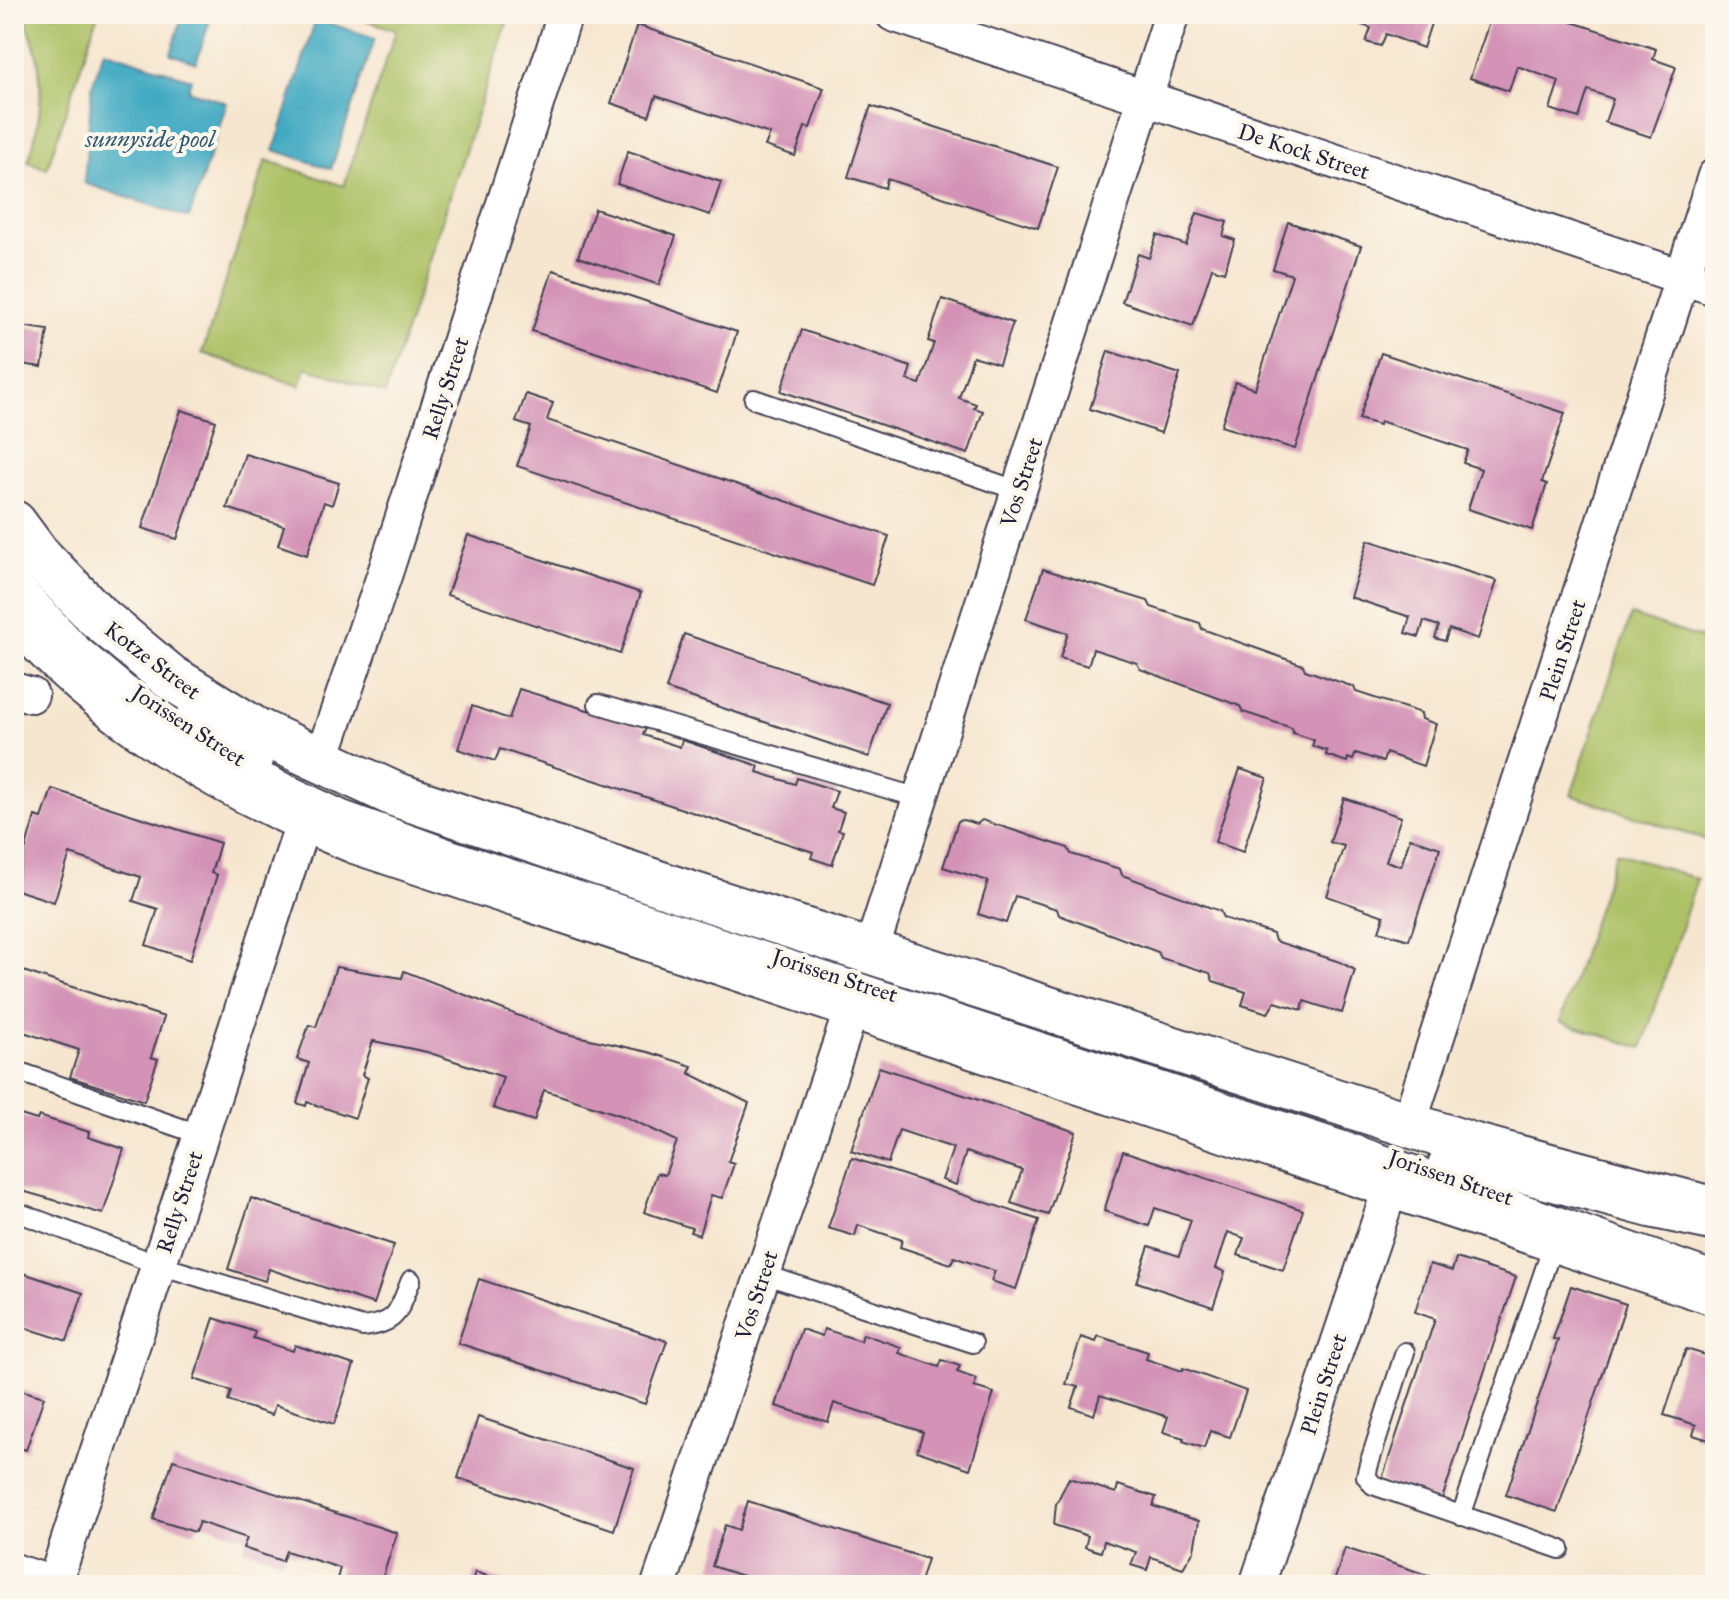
<svg xmlns="http://www.w3.org/2000/svg" width="1729" height="1599" font-family="'IM FELL Great Primer',serif">
  <rect width="100%" height="100%" fill="#fbf7ec"/>
  <filter id="ink" filterUnits="userSpaceOnUse"><feTurbulence type="fractalNoise" baseFrequency=".0125" numOctaves="2"/><feDisplacementMap in="SourceGraphic" scale="16" xChannelSelector="R" yChannelSelector="G"/><feConvolveMatrix kernelMatrix="1 2 1 2 8 2 1 2 1" color-interpolation-filters="sRGB"/></filter>
  <filter id="wash" filterUnits="userSpaceOnUse"><feTurbulence type="fractalNoise" baseFrequency=".006" numOctaves="4" result="noise"/><feDisplacementMap in="SourceGraphic" scale="32" xChannelSelector="R" yChannelSelector="G"/><feGaussianBlur stdDeviation="1.8" result="paint"/><feColorMatrix in="noise" values="0 0 0 0 0 0 0 0 0 0 0 0 0 0 0 0 0 1.4 0 .05"/><feComposite in="paint" operator="in"/></filter>
  <g filter="url(#wash)">
    <rect width="100%" height="100%" fill="#f6e6cf"/>
    <g fill="#adc166" stroke="#687250" stroke-width="2">
      <path d="M 23,14 L 98,14 L 47,169 L 28,162 C 45,111 46,64 23,14 Z"/>
      <path d="M 347,14 L 510,14 L 385,394 L 306,367 L 300,386 L 202,353 L 266,160 L 344,186 L 396,30 Z"/>
      <path d="M 1631,615 L 1715,643 L 1715,843 L 1571,795 Z"/>
      <path d="M 1616,852 L 1697,879 L 1642,1048 L 1560,1022 Z"/>
    </g>
    <g fill="#42aac2" stroke="#32667e" stroke-width="2">
      <path d="M 183,14 L 212,14 L 196,63 L 171,54 Z"/>
      <path d="M 316,19 L 375,38 L 331,169 L 274,150 Z"/>
      <path d="M 104,50 L 191,79 L 188,90 L 227,103 L 189,218 L 84,183 L 92,86 Z"/>
    </g>
    <g id="blocks">
      <g fill="#d392b6">
        <path d="M 1331,14 L 1434,14 L 1423,48 L 1386,34 L 1381,46 L 1366,42 L 1371,28 Z"/>
        <path d="M 1492,14 L 1547,14 L 1656,49 L 1653,59 L 1676,67 L 1651,137 L 1605,122 L 1613,99 L 1588,90 L 1579,118 L 1550,109 L 1559,81 L 1517,66 L 1509,91 L 1470,78 Z"/>
        <path d="M 637,25 L 824,88 L 810,128 L 805,127 L 795,156 L 765,146 L 770,134 L 656,96 L 649,116 L 611,103 Z"/>
        <path d="M 871,106 L 1058,167 L 1038,228 L 887,179 L 885,188 L 848,177 Z"/>
        <path d="M 628,151 L 721,182 L 710,215 L 617,184 Z"/>
        <path d="M 595,209 L 676,236 L 659,285 L 578,257 Z"/>
        <path d="M 1197,213 L 1227,222 L 1223,236 L 1235,240 L 1224,272 L 1212,268 L 1193,326 L 1122,302 L 1138,254 L 1149,258 L 1157,235 L 1186,245 Z"/>
        <path d="M 1288,222 L 1361,246 L 1295,449 L 1221,426 L 1235,382 L 1255,389 L 1292,275 L 1273,269 Z"/>
        <path d="M 553,270 L 737,332 L 717,393 L 532,331 Z"/>
        <path d="M 942,299 L 1013,323 L 999,364 L 973,356 L 959,398 L 976,404 L 974,408 L 983,411 L 968,454 L 781,391 L 802,330 L 911,367 L 907,380 L 920,384 L 934,343 L 928,341 Z"/>
        <path d="M 14,325 L 48,330 L 42,367 L 14,363 Z"/>
        <path d="M 1108,351 L 1180,374 L 1161,433 L 1090,409 Z"/>
        <path d="M 1381,353 L 1565,413 L 1542,482 L 1547,484 L 1532,530 L 1468,509 L 1481,469 L 1463,463 L 1468,450 L 1380,421 L 1379,425 L 1359,419 Z"/>
        <path d="M 526,394 L 553,403 L 547,420 L 889,536 L 872,585 L 517,466 L 531,427 L 516,422 Z"/>
        <path d="M 181,410 L 216,421 L 177,539 L 142,528 Z"/>
        <path d="M 245,454 L 339,483 L 332,505 L 324,502 L 307,555 L 278,545 L 284,526 L 227,508 Z"/>
        <path d="M 468,535 L 641,593 L 620,654 L 447,595 Z"/>
        <path d="M 1368,540 L 1497,581 L 1478,639 L 1449,629 L 1445,641 L 1435,638 L 1439,626 L 1424,621 L 1419,637 L 1405,633 L 1410,617 L 1350,597 Z"/>
        <path d="M 1043,569 L 1148,601 L 1151,607 L 1200,623 L 1202,629 L 1303,665 L 1305,670 L 1354,687 L 1356,692 L 1421,713 L 1422,719 L 1436,724 L 1423,766 L 1386,753 L 1383,762 L 1356,753 L 1353,760 L 1348,758 L 1347,762 L 1326,755 L 1327,751 L 1312,746 L 1314,740 L 1293,733 L 1292,728 L 1243,712 L 1240,706 L 1140,669 L 1137,663 L 1093,649 L 1088,666 L 1060,658 L 1068,633 L 1026,619 Z"/>
        <path d="M 684,634 L 887,703 L 869,757 L 666,689 Z"/>
        <path d="M 519,689 L 646,728 L 643,735 L 680,747 L 682,740 L 759,766 L 757,772 L 795,784 L 797,778 L 837,791 L 831,808 L 844,812 L 838,830 L 843,831 L 832,865 L 811,858 L 813,852 L 500,749 L 495,761 L 458,749 L 472,706 L 509,719 Z"/>
        <path d="M 1240,769 L 1267,778 L 1243,852 L 1215,842 Z"/>
        <path d="M 52,789 L 220,843 L 211,873 L 217,875 L 190,960 L 146,945 L 158,909 L 133,901 L 141,877 L 70,854 L 54,902 L 14,889 L 35,816 L 42,818 Z"/>
        <path d="M 1344,798 L 1401,817 L 1386,861 L 1401,866 L 1410,838 L 1440,848 L 1409,940 L 1379,931 L 1384,916 L 1327,896 L 1344,846 L 1330,842 Z"/>
        <path d="M 963,820 L 977,824 L 982,820 L 1068,848 L 1071,854 L 1120,869 L 1122,875 L 1220,911 L 1223,918 L 1273,934 L 1275,941 L 1340,962 L 1355,970 L 1342,1013 L 1304,1001 L 1302,1010 L 1275,1002 L 1268,1013 L 1242,1005 L 1246,992 L 1213,981 L 1210,973 L 1161,958 L 1158,952 L 1059,915 L 1057,909 L 1015,896 L 1006,923 L 978,914 L 988,881 L 943,867 L 958,821 Z"/>
        <path d="M 336,967 L 402,978 L 404,971 L 563,1033 L 648,1052 L 692,1066 L 689,1073 L 749,1103 L 728,1162 L 734,1164 L 722,1198 L 711,1195 L 699,1235 L 690,1232 L 692,1228 L 644,1212 L 657,1173 L 665,1175 L 677,1141 L 626,1117 L 544,1090 L 534,1121 L 493,1108 L 503,1077 L 427,1052 L 373,1041 L 362,1075 L 368,1078 L 355,1118 L 307,1102 L 306,1106 L 297,1103 L 309,1063 L 297,1059 L 309,1025 L 316,1027 Z"/>
        <path d="M 14,968 L 164,1017 L 151,1057 L 158,1059 L 144,1101 L 70,1077 L 79,1050 L 14,1029 Z"/>
        <path d="M 879,1067 L 1076,1132 L 1048,1215 L 1011,1203 L 1022,1170 L 966,1152 L 956,1185 L 942,1180 L 953,1148 L 899,1130 L 888,1163 L 851,1151 Z"/>
        <path d="M 14,1113 L 37,1120 L 39,1116 L 89,1132 L 88,1137 L 124,1149 L 103,1214 L 15,1189 Z"/>
        <path d="M 1123,1151 L 1303,1210 L 1283,1270 L 1238,1255 L 1244,1238 L 1228,1232 L 1216,1268 L 1225,1272 L 1213,1307 L 1137,1282 L 1149,1246 L 1179,1256 L 1191,1220 L 1155,1208 L 1149,1226 L 1104,1211 Z"/>
        <path d="M 852,1158 L 1039,1220 L 1016,1289 L 991,1281 L 995,1271 L 954,1257 L 951,1264 L 900,1247 L 902,1240 L 858,1225 L 855,1236 L 828,1228 Z"/>
        <path d="M 251,1198 L 394,1245 L 374,1304 L 269,1269 L 265,1281 L 228,1269 Z"/>
        <path d="M 1456,1258 L 1516,1277 L 1441,1502 L 1381,1482 L 1435,1319 L 1415,1312 L 1430,1264 L 1452,1271 Z"/>
        <path d="M 14,1270 L 83,1293 L 67,1341 L 14,1324 Z"/>
        <path d="M 479,1279 L 667,1341 L 645,1404 L 458,1343 Z"/>
        <path d="M 1571,1286 L 1626,1304 L 1557,1512 L 1506,1495 L 1558,1340 L 1553,1339 Z"/>
        <path d="M 214,1318 L 255,1332 L 253,1338 L 293,1351 L 295,1345 L 354,1365 L 334,1424 L 275,1405 L 272,1415 L 228,1401 L 231,1391 L 194,1379 Z"/>
        <path d="M 801,1329 L 822,1336 L 824,1329 L 861,1341 L 863,1334 L 901,1347 L 899,1353 L 939,1367 L 942,1360 L 960,1366 L 957,1372 L 976,1379 L 974,1387 L 994,1393 L 970,1469 L 917,1451 L 923,1432 L 834,1403 L 828,1422 L 776,1406 Z"/>
        <path d="M 1098,1336 L 1148,1352 L 1146,1359 L 1182,1371 L 1183,1368 L 1246,1391 L 1230,1437 L 1210,1431 L 1204,1448 L 1183,1441 L 1184,1438 L 1163,1432 L 1168,1417 L 1100,1395 L 1094,1415 L 1071,1407 L 1078,1387 L 1066,1384 L 1081,1337 L 1096,1342 Z"/>
        <path d="M 1686,1349 L 1715,1358 L 1715,1442 L 1693,1435 L 1696,1425 L 1664,1415 Z"/>
        <path d="M 14,1388 L 44,1397 L 26,1450 L 14,1446 Z"/>
        <path d="M 478,1417 L 634,1468 L 614,1530 L 458,1478 Z"/>
        <path d="M 173,1460 L 397,1533 L 380,1585 L 355,1585 L 337,1579 L 340,1568 L 286,1551 L 282,1561 L 243,1548 L 247,1538 L 199,1522 L 195,1532 L 153,1519 Z"/>
        <path d="M 1069,1478 L 1116,1493 L 1118,1485 L 1156,1497 L 1153,1506 L 1199,1521 L 1194,1550 L 1183,1568 L 1151,1557 L 1147,1570 L 1131,1565 L 1136,1552 L 1104,1541 L 1101,1552 L 1085,1547 L 1088,1536 L 1054,1525 L 1056,1504 Z"/>
        <path d="M 748,1501 L 927,1559 L 919,1585 L 770,1585 L 712,1566 L 725,1525 L 739,1530 Z"/>
        <path d="M 1345,1548 L 1455,1584 L 1455,1585 L 1333,1585 Z"/>
        <path d="M 475,1572 L 512,1584 L 512,1585 L 471,1585 Z"/>
      </g>
    </g>
  </g>
  <g filter="url(#ink)">
    <use href="#blocks" fill-opacity="0" stroke="#423f51" stroke-width="2"/>
    <g fill="none" stroke-linecap="round" stroke-linejoin="round">
      <defs>
        <g id="service">
          <path d="M 754,399 L 1019,491"/>
          <path d="M 14,574 L 81,646 L 126,684 L 223,753 L 343,810 L 451,849 L 1363,1147 L 1709,1269"/>
          <path d="M 598,704 L 919,798"/>
          <path d="M 187,713 L 264,760"/>
          <path d="M 14,1070 L 201,1135"/>
          <path d="M 1438,1161 L 1649,1218 L 1715,1232"/>
          <path d="M 14,1211 L 159,1265 L 363,1327 C 399,1323 398,1311 411,1280"/>
          <path d="M 763,1274 L 973,1343"/>
          <path d="M 1405,1352 L 1369,1464 L 1366,1476 L 1373,1485 L 1560,1549"/>
          <path d="M 1461,1516 L 1555,1239"/>
        </g>
        <g id="minor">
          <path d="M 893,14 L 1715,288"/>
          <path d="M 14,690 L 31,695"/>
          <path d="M 321,761 L 386,570 L 565,14"/>
          <path d="M 871,951 L 1172,14"/>
          <path d="M 1409,1123 L 1715,176"/>
          <path d="M 14,1571 L 56,1585"/>
          <path d="M 54,1585 L 304,820"/>
          <path d="M 659,1585 L 853,1005"/>
          <path d="M 1257,1585 L 1392,1183"/>
        </g>
        <g id="primary">
          <path d="M 14,523 L 37,554 L 97,616 L 170,677 L 256,730 L 394,794 L 679,890 L 1475,1146 L 1715,1210"/>
          <path d="M 14,612 C 103,719 228,789 355,841 L 1715,1293"/>
        </g>
      </defs>
      <use href="#service" stroke="#423f51" stroke-width="22"/>
      <use href="#minor" stroke="#423f51" stroke-width="38"/>
      <use href="#primary" stroke="#423f51" stroke-width="48"/>
      <use href="#service" stroke="#fff" stroke-width="18"/>
      <use href="#minor" stroke="#fff" stroke-width="34"/>
      <use href="#primary" stroke="#fff" stroke-width="44"/>
    </g>
  </g>
  <g text-anchor="middle" stroke-width="8" stroke-linejoin="round" paint-order="stroke">
    <g font-size="22" fill="#22223b" stroke="#fbf7ec">
      <text transform="translate(1304 151) rotate(18)" y="8">De Kock Street</text>
      <text transform="translate(445 388) rotate(-72)" y="8">Relly Street</text>
      <text transform="translate(1021 482) rotate(-72)" y="8">Vos Street</text>
      <text transform="translate(1562 650) rotate(-72)" y="8">Plein Street</text>
      <text transform="translate(153 660) rotate(37)" y="8">Kotze Street</text>
      <text transform="translate(189 725) rotate(33)" y="8">Jorissen Street</text>
      <text transform="translate(835 975) rotate(18)" y="8">Jorissen Street</text>
      <text transform="translate(1451 1177) rotate(19)" y="8">Jorissen Street</text>
      <text transform="translate(179 1202) rotate(-72)" y="8">Relly Street</text>
      <text transform="translate(756 1295) rotate(-72)" y="8">Vos Street</text>
      <text transform="translate(1323 1384) rotate(-72)" y="8">Plein Street</text>
    </g>
    <g font-size="24" font-style="italic" fill="#2f5871" stroke="#fbf7ec">
      <text x="150" y="147">sunnyside pool</text>
    </g>
  </g>
  <rect width="1729" height="1599" fill="none" stroke="#fbf7ec" stroke-width="48"/>
</svg>
